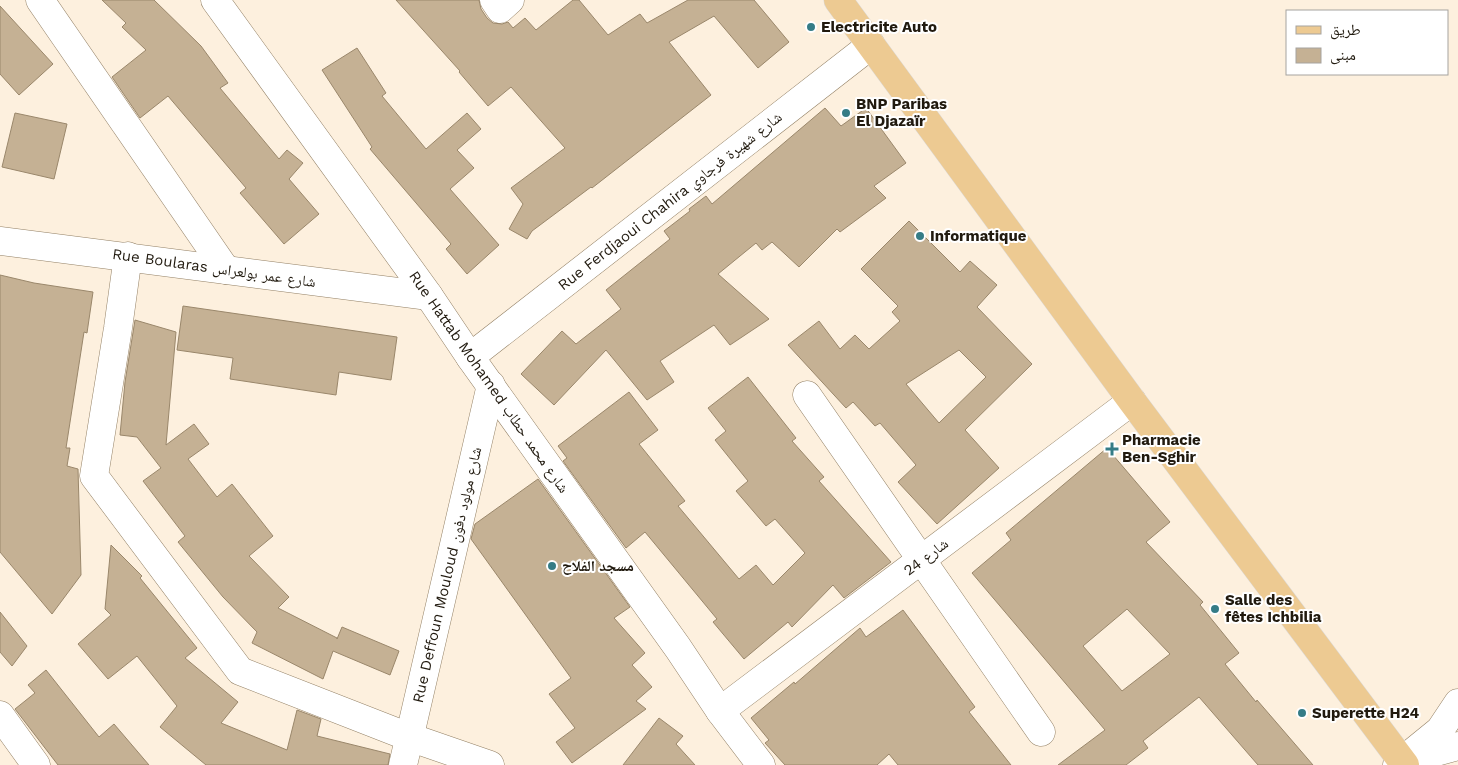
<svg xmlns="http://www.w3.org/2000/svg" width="1458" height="765" font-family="'Work Sans','Noto Naskh Arabic',sans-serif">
  <rect width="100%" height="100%" fill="#fdf0de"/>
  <g fill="#c5b194" stroke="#9a876b" fill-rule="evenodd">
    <path d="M 102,0 L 154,0 L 201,46 L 228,83 L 220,88 L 279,159 L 287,150 L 303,163 L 289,179 L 319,214 L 284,244 L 240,193 L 246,188 L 168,96 L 140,118 L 112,77 L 146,50 L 122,27 L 126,23 Z"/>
    <path d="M 396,0 L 479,0 L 481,9 L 487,18 L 493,23 L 502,24 L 508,22 L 513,28 L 525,18 L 536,30 L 573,0 L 579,0 L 608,35 L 640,14 L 647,23 L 688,0 L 754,0 L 789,42 L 758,68 L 714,16 L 669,42 L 711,95 L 592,188 L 591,187 L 532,231 L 527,239 L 509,229 L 523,204 L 511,188 L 565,148 L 511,87 L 488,106 L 459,72 L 460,71 Z"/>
    <path d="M 0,6 L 53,64 L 19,95 L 0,74 Z"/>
    <path d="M 357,48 L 386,93 L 382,96 L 426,149 L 467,113 L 481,129 L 457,150 L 474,168 L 450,189 L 499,245 L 467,274 L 446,249 L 451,244 L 370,149 L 372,147 L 322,70 Z"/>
    <path d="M 825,108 L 841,126 L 866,108 L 906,163 L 874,186 L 886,198 L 840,232 L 837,229 L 799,267 L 772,242 L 762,250 L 756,243 L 718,274 L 769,319 L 730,345 L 714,325 L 660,361 L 674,382 L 647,400 L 606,350 L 554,405 L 521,374 L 562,331 L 576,344 L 621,309 L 606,290 L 670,239 L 664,231 L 690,211 L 689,209 L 706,196 L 712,204 Z"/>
    <path d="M 15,113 L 67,124 L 54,179 L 2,167 Z"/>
    <path d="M 909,221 L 960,272 L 970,261 L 997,285 L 977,307 L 1032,364 L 965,430 L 999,468 L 937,524 L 898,482 L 916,465 L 880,423 L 875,426 L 853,402 L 846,408 L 788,345 L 819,321 L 840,349 L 855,335 L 869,349 L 900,321 L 892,312 L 898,306 L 861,269 ZM 959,350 L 986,377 L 939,423 L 906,384 Z"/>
    <path d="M 0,275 L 34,283 L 93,292 L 87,333 L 84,332 L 66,448 L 70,448 L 67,466 L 78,469 L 81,575 L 52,614 L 0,552 Z"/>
    <path d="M 183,306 L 397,337 L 391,380 L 339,372 L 336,395 L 230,379 L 233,358 L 177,350 Z"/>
    <path d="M 135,320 L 176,332 L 166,445 L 194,424 L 209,444 L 188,459 L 217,497 L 232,484 L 273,536 L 249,556 L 289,597 L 278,608 L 337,638 L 337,639 L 342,627 L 399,651 L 390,675 L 333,651 L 323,679 L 252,643 L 257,632 L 223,597 L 178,542 L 185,536 L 143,481 L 161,468 L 137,437 L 120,435 L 125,382 Z"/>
    <path d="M 748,377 L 796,438 L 792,441 L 824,477 L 819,481 L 891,562 L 844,598 L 833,585 L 792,627 L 788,622 L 744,659 L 713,622 L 717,619 L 645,532 L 626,548 L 563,461 L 567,458 L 558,446 L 629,392 L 658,430 L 639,444 L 685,501 L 678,506 L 739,579 L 756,565 L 773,585 L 805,553 L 775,519 L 766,526 L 736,491 L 748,481 L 715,440 L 726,431 L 708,408 Z"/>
    <path d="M 1107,448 L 1170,522 L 1146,542 L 1203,602 L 1200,605 L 1239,653 L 1225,664 L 1256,702 L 1257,700 L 1313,765 L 1258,765 L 1199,697 L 1143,741 L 1148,748 L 1126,765 L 1058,765 L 1105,730 L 972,573 L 1011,540 L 1006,533 ZM 1127,609 L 1170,654 L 1122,691 L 1083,646 Z"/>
    <path d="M 538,479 L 630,607 L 614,618 L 645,653 L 632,665 L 652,687 L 636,701 L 646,709 L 572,763 L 556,742 L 575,728 L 549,694 L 571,678 L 471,539 L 475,524 Z"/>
    <path d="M 111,545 L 142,576 L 140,578 L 197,648 L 185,658 L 238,702 L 221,723 L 287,750 L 297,710 L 321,719 L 317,736 L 390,754 L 388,765 L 206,765 L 160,727 L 177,706 L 137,656 L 108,679 L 78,644 L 111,615 L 105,609 Z"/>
    <path d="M 903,610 L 975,707 L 969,712 L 1011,765 L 898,765 L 889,754 L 877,765 L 785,765 L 765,743 L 769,740 L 751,718 L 794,682 L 795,684 L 860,628 L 866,637 Z"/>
    <path d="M 0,612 L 27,646 L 12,666 L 0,652 Z"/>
    <path d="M 46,670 L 99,737 L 114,724 L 149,765 L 58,765 L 15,709 L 35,693 L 28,685 Z"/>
    <path d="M 659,718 L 683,736 L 676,744 L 695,765 L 623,765 Z"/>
  </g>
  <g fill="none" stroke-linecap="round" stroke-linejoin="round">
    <defs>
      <g id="minor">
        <path d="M 40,0 L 226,270"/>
        <path d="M 215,0 L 429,296 L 470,357 L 678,648 L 720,711 L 761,765"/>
        <path d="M 494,0 L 500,9 L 510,0"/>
        <path d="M 0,241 L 429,296"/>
        <path d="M 128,256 L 118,328 L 94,476 L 240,671 L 409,737 L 490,765"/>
        <path d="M 470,357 L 871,45"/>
        <path d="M 807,395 L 1041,732"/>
        <path d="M 720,711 L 1132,401"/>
        <path d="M 0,715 L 36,765"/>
        <path d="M 1414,758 L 1458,746"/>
        <path d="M 403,765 L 491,385"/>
        <path d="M 1397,765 L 1440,730 L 1458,703"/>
      </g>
      <path id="major" d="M 838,0 L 1132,401 L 1405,765"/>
    </defs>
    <use href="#minor" stroke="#938065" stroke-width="29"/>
    <use href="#major" stroke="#dbdad9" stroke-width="29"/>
    <use href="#minor" stroke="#fff" stroke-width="28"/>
    <use href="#major" stroke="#edca92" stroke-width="28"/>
  </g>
  <g fill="#357c86" stroke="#fff" stroke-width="2">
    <circle cx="811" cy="27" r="5"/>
    <circle cx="846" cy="113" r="5"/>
    <circle cx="920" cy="236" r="5"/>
    <path d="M1109.5 441.5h5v5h5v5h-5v5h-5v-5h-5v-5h5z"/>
    <circle cx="552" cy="566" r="5"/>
    <circle cx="1215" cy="609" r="5"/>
    <circle cx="1302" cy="713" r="5"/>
  </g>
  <g text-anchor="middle" stroke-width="4" stroke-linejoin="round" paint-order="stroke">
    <g font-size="15" font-weight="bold" fill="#211a0f" stroke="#fff" text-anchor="start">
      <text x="821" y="32">Electricite Auto</text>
      <text x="856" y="109">BNP Paribas<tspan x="856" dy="17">El Djazaïr</tspan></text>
      <text x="930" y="241">Informatique</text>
      <text x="1122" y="445">Pharmacie<tspan x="1122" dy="17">Ben-Sghir</tspan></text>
      <text x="562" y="571">مسجد الفلاح</text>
      <text x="1225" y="605">Salle des<tspan x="1225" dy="17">fêtes Ichbilia</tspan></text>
      <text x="1312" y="718">Superette H24</text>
    </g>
    <g font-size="15" fill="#211a0f" stroke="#fff">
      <text transform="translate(670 201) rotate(-38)" y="5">Rue Ferdjaoui Chahira شارع شهيرة فرجاوي</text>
      <text transform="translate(214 268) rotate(8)" y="5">Rue Boularas شارع عمر بولعراس</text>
      <text transform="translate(489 382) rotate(55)" y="5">Rue Hattab Mohamed شارع محمد حطاب</text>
      <text transform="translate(926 557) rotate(-37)" y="5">شارع 24</text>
      <text transform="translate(447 575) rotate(-77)" y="5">Rue Deffoun Mouloud شارع مولود دفون</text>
    </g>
  </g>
  <rect x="1286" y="10" width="162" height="65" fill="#ffffff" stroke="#a6a39f"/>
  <rect x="1296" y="26" width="25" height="8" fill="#edca92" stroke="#a6a39f"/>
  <text x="1330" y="35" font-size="15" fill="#211a0f">طريق</text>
  <rect x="1296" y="48" width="25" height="15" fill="#c5b194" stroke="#a6a39f"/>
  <text x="1330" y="60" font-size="15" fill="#211a0f">مبنى</text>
</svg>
